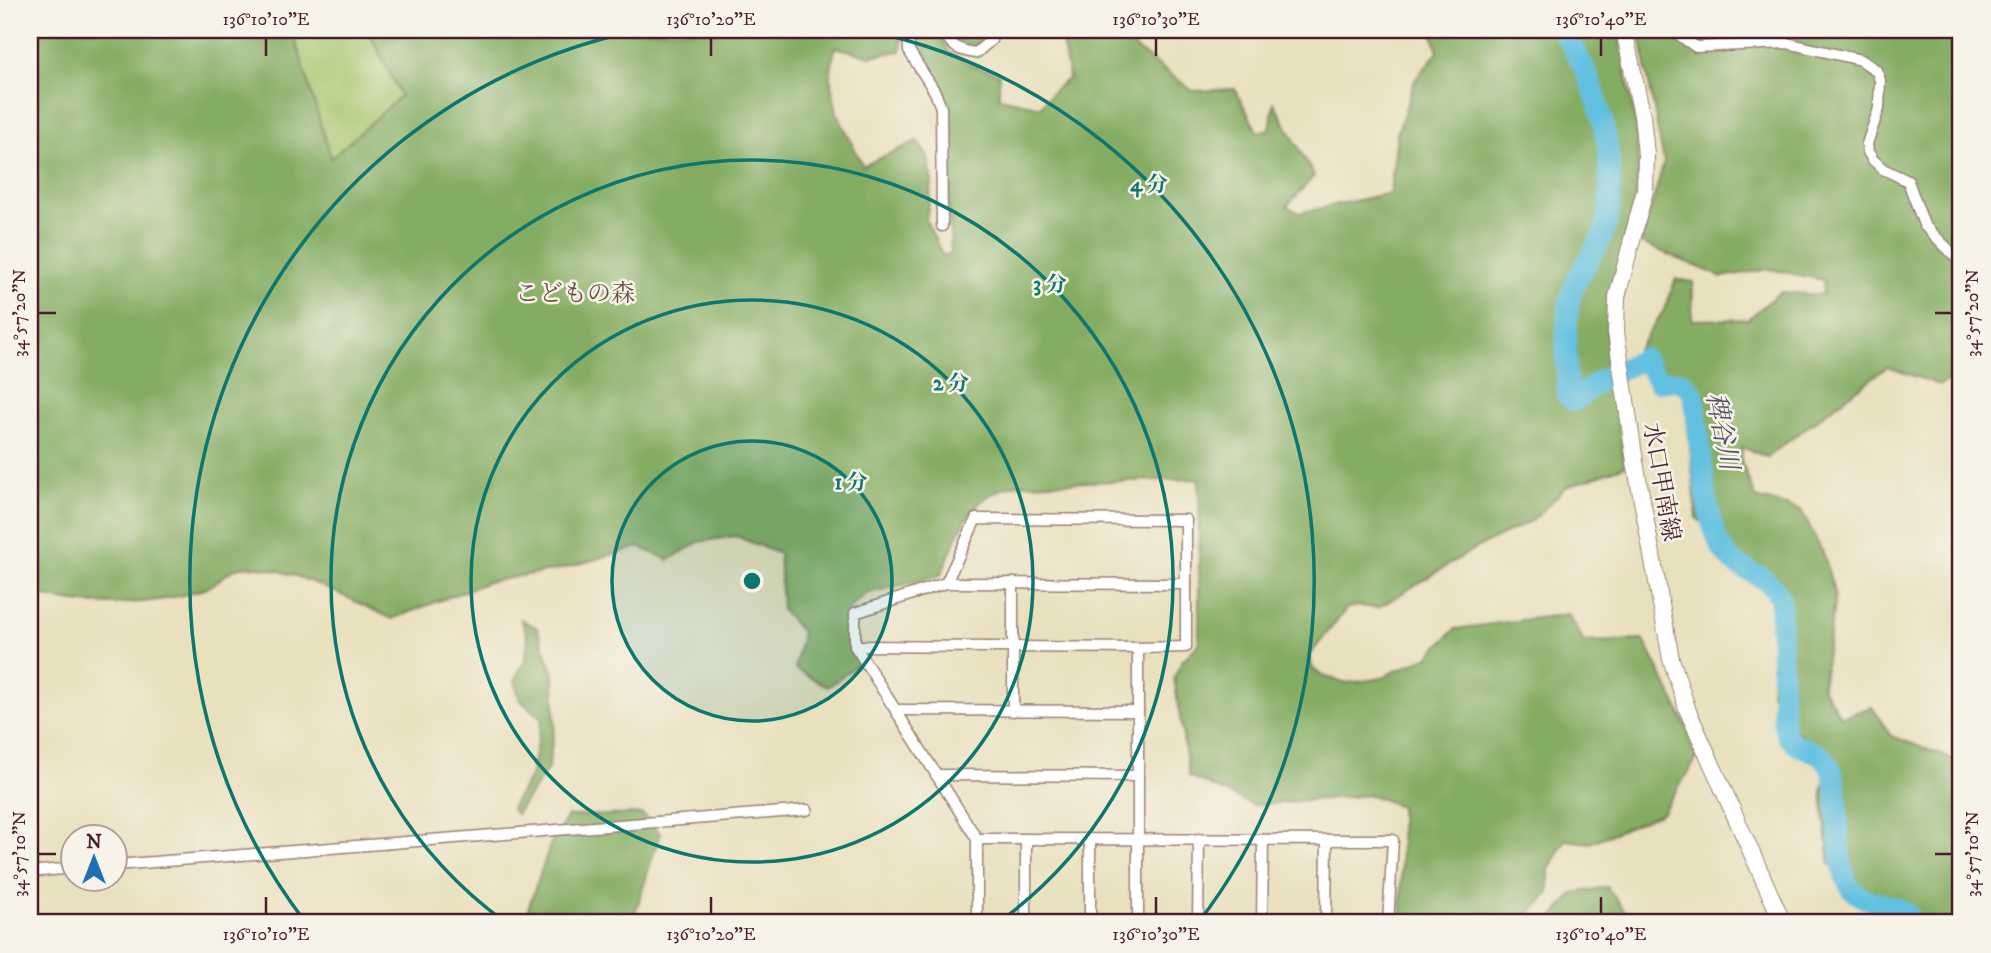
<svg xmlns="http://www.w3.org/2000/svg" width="1991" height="953" font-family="'IM FELL DW Pica','Noto Serif JP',serif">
  <rect width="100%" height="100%" fill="#f7f3e8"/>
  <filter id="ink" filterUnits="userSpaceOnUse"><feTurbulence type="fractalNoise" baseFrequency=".0143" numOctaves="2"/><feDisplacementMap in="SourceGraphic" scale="14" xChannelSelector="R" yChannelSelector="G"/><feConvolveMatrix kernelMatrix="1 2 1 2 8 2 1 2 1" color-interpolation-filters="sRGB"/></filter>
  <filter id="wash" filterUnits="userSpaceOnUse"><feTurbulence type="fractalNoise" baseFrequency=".00686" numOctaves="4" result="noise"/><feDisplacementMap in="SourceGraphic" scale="28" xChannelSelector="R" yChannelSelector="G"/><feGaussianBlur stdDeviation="1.57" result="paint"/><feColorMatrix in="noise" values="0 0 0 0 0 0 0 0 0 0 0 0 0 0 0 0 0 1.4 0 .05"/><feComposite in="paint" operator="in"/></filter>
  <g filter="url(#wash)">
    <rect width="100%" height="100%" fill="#e9e0bd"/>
    <path fill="#a6c76f" stroke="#78734d" stroke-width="2" d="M 292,30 L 368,30 L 401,96 L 331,159 Z"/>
    <g fill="#84ac62" stroke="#676646" stroke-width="2">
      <path d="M 30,30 L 292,30 L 331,158 L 401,96 L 368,30 L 902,30 L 901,51 L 870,56 L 835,47 L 830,78 L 837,113 L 863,166 L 917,141 L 928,157 L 932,183 L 926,220 L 943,256 L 951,253 L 946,159 L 950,142 L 949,108 L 923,58 L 914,30 L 937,30 L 948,51 L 971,65 L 999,74 L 999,98 L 1041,107 L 1053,91 L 1069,78 L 1060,30 L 1089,30 L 1132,46 L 1193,91 L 1235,89 L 1258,133 L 1270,129 L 1274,103 L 1314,176 L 1287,206 L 1299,213 L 1390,193 L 1397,134 L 1415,80 L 1438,51 L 1431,30 L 1618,30 L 1635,119 L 1639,170 L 1633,211 L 1608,305 L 1607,358 L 1625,466 L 1566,487 L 1533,520 L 1476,548 L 1378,608 L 1358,606 L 1347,608 L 1309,656 L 1313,669 L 1326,677 L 1347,683 L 1378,679 L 1429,656 L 1455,629 L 1568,614 L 1584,642 L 1644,640 L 1687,727 L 1697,758 L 1662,813 L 1590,843 L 1565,840 L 1549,869 L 1549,893 L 1529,914 L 1506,923 L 1402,923 L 1400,806 L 1371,795 L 1253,805 L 1189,776 L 1174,678 L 1182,661 L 1199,644 L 1199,479 L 1017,484 C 966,496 960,533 940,576 L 865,594 L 849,609 L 849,648 L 859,663 L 828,687 L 795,669 L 802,632 L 782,610 L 779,554 L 736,536 L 699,542 L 669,560 L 639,547 L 561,569 L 488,582 L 392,619 C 354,602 282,561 241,567 C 228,569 217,585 204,589 C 152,606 81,611 30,591 Z"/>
      <path d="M 950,30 L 990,30 L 990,35 L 982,43 L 970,48 L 953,41 Z"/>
      <path d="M 1639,30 L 1961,30 L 1961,373 L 1940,385 L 1887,367 L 1767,457 L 1742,447 L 1741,461 L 1756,498 L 1801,510 L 1824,555 L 1835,596 L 1822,687 L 1841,717 L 1872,707 L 1891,736 L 1961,762 L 1961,923 L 1920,923 L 1896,899 L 1861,886 L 1830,864 L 1822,793 L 1830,757 L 1793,728 L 1771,693 L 1781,592 L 1733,552 L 1697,518 L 1683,376 L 1633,371 L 1633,356 L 1664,310 L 1676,279 L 1693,282 L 1692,320 L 1748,319 L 1780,292 L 1822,295 L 1824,280 L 1769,269 L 1722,277 L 1641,243 L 1664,162 Z"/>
      <path d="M 521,619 L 537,628 L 554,675 L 555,725 L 548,769 L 516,814 L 511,808 L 530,777 L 542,719 L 519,699 L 515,679 L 526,659 L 528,638 Z"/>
      <path d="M 642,814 L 660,833 L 632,923 L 523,923 L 551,843 L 568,816 Z"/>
      <path d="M 1607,887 L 1634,923 L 1548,923 L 1574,893 Z"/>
    </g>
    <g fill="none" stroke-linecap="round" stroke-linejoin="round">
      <path stroke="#62c0e0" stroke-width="21" d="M 1562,30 C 1594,76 1610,130 1610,185 C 1610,202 1610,216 1604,232 C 1594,256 1573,277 1569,304 C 1564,332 1567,366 1567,395 L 1574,401 L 1599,381 L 1644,358 L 1658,382 C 1676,381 1682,377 1693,394 C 1702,437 1701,524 1727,556 C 1742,574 1764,569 1780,598 L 1783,722 C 1784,726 1785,732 1788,737 C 1801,753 1824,747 1832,772 C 1843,803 1832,863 1851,888 C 1866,908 1904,899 1913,923"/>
    </g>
  </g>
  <g filter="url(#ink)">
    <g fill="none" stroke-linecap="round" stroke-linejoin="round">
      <defs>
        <g id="street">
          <path d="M 908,30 L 909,51 L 935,92 L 941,108 L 942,226"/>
          <path d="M 944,30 C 950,46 958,51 976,53 L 991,40 L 994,30"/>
          <path d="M 1672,30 L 1696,47 L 1787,43 L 1861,60 L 1876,70 L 1880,80 L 1879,108 L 1867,144 L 1868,152 L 1873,160 L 1883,169 L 1908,181 L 1924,225 L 1961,262"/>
          <path d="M 946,583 L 1186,584"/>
          <path d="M 855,646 L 1138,648"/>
          <path d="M 896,710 L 1138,711"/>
          <path d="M 1013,711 L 1013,583"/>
          <path d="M 936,775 L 1138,776"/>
          <path d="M 977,839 L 1393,840 L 1388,923"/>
          <path d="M 1090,839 L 1090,923"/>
          <path d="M 116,865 L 807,810"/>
          <path d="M 30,872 L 74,868"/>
          <path d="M 977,923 L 977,839 L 855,646 L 855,613 L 946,583 L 976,519 L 1186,520 L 1186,647 L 1138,648 L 1138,923"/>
          <path d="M 1026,923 L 1026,839"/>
          <path d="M 1198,923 L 1199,839"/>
          <path d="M 1262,923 L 1263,840"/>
          <path d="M 1326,923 L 1327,840"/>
        </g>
        <path id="secondary" d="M 1624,30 L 1642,115 L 1646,155 L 1645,190 L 1617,297 L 1616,332 L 1635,462 L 1671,659 L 1688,711 L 1783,923"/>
      </defs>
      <use href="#street" stroke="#9a8074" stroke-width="13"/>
      <use href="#secondary" stroke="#9a8074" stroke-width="18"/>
      <use href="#street" stroke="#fff" stroke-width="10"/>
      <use href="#secondary" stroke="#fff" stroke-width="16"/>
    </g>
  </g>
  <path fill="none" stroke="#4a1f2b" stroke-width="2.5" d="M 266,38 L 266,56M 711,38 L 711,56M 1156,38 L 1156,56M 1601,38 L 1601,56M 38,313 L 56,313M 1935,313 L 1952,313M 38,854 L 56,854M 1935,854 L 1952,854M 266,897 L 266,914M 711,897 L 711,914M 1156,897 L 1156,914M 1601,897 L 1601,914"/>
  <circle cx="752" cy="581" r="140" fill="#0f766e" fill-opacity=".12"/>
  <g fill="none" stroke="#0f766e" stroke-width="3.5">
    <circle cx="752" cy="581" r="140"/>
    <circle cx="752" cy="581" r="281"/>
    <path d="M505 922A421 421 0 1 1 999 922"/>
    <path d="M306 923A562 562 0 0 1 640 30M864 30A562 562 0 0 1 1198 923"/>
  </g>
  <g text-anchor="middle" stroke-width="5" stroke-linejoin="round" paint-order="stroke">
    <g font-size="24" fill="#66513f" stroke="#f7f3e8">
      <text x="575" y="301">こどもの森</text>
    </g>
    <g font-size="24" fill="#4a1f2b" stroke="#f7f3e8">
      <text transform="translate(1662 482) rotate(80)" y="8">水口甲南線</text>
    </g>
    <g font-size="26" font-style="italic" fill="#514f61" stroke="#f7f3e8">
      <text transform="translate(1723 431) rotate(79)" y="9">稗谷川</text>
    </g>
  </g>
  <circle cx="752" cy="581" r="10" fill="#0f766e" stroke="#f7f3e8" stroke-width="3.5"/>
  <g font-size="21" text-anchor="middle" font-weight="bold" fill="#0f766e" stroke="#f7f3e8" stroke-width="5" stroke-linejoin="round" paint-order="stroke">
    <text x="1149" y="191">4 分</text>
    <text x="1050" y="291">3 分</text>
    <text x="951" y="390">2 分</text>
    <text x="851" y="489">1 分</text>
  </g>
  <rect width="1991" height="953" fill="none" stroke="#f7f3e8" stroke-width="77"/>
  <g transform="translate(94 858)"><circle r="33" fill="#f7f3e8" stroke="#b29e9c" stroke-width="2"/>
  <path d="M0-5L12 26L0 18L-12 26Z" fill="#1f6fb2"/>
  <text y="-10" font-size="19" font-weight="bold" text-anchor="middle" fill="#4a1f2b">N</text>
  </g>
  <rect x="38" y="38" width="1914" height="876" fill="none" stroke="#4a1f2b" stroke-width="2.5"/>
  <g font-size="18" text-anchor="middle" fill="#4a1f2b">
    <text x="266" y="25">136°10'10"E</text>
    <text x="711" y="25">136°10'20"E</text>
    <text x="1156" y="25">136°10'30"E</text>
    <text x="1601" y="25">136°10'40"E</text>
    <text transform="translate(19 313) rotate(-90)" y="6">34°57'20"N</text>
    <text transform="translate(1972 313) rotate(-90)" y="6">34°57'20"N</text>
    <text transform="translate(19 854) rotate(-90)" y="6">34°57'10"N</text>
    <text transform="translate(1972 854) rotate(-90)" y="6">34°57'10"N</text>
    <text x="266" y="940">136°10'10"E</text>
    <text x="711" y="940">136°10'20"E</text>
    <text x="1156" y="940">136°10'30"E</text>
    <text x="1601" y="940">136°10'40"E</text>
  </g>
</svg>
